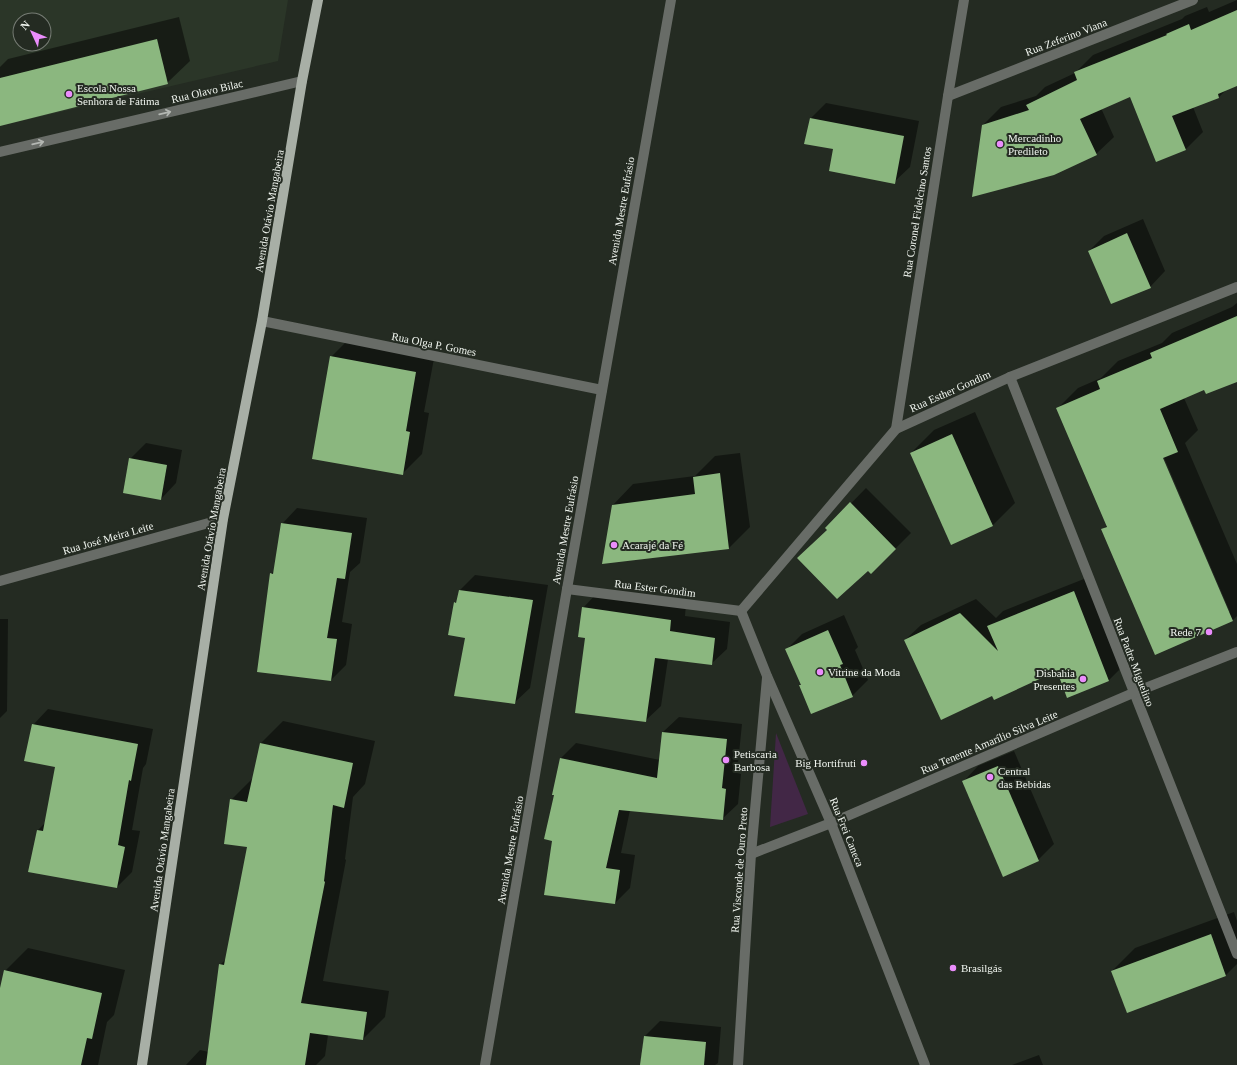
<svg xmlns="http://www.w3.org/2000/svg" width="1237" height="1065" font-family="'Times New Roman',serif">
  <rect width="100%" height="100%" fill="#242b22"/>
  <path fill="#2b3628" fill-rule="evenodd" d="M 0,0 L 288,0 L 278,61 L 0,126 ZM 20,20 L 44,20 L 44,44 L 20,44 Z"/>
  <path fill="#422746" d="M 776,733 L 808,814 L 770,827 Z"/>
  <g fill="#0007" fill-rule="evenodd">
    <path d="M 1237,0 L 1237,85 L 1226,90 L 1219,97 L 1193,107 L 1203,132 L 1185,150 L 1131,96 L 1101,108 L 1114,137 L 1096,154 L 983,125 L 1001,107 L 1036,96 L 1045,87 L 1075,73 L 1093,55 L 1182,19 L 1185,16 L 1207,7 L 1209,12 Z"/>
    <path d="M 179,17 L 190,61 L 167,83 L 0,125 L 0,67 L 8,59 Z"/>
    <path d="M 826,103 L 919,121 L 910,167 L 894,182 L 835,149 L 806,143 L 811,118 Z"/>
    <path d="M 1143,219 L 1165,271 L 1150,287 L 1089,251 L 1104,236 Z"/>
    <path d="M 1237,303 L 1237,380 L 1205,389 L 1184,398 L 1198,430 L 1185,443 L 1237,564 L 1237,616 L 1232,621 L 1103,530 L 1107,525 L 1058,408 L 1078,388 L 1101,378 L 1118,361 L 1162,343 L 1172,333 L 1232,307 ZM 1162,453 L 1230,612 L 1228,612 L 1160,454 Z"/>
    <path d="M 351,337 L 435,353 L 424,412 L 429,413 L 422,454 L 403,473 L 331,357 Z"/>
    <path d="M 975,412 L 1015,503 L 992,526 L 911,453 L 934,430 Z"/>
    <path d="M 146,443 L 182,450 L 176,483 L 161,499 L 130,459 Z"/>
    <path d="M 740,453 L 750,527 L 729,548 L 613,505 L 633,484 L 695,476 L 715,456 Z"/>
    <path d="M 866,488 L 911,533 L 871,573 L 827,528 Z"/>
    <path d="M 297,508 L 367,518 L 360,563 L 350,572 L 342,622 L 352,624 L 346,665 L 331,680 L 271,574 L 275,570 L 282,524 Z"/>
    <path d="M 475,575 L 548,585 L 530,688 L 514,703 L 455,603 L 457,601 L 460,590 Z"/>
    <path d="M 1089,577 L 1124,665 L 1109,680 L 1057,670 L 993,695 L 905,640 L 921,625 L 976,599 L 996,618 L 1003,611 Z"/>
    <path d="M 598,592 L 686,604 L 685,616 L 730,622 L 727,649 L 711,664 L 668,659 L 661,706 L 645,721 L 586,637 L 583,608 Z"/>
    <path d="M 844,615 L 858,647 L 855,650 L 868,680 L 852,696 L 802,684 L 787,649 L 802,634 Z"/>
    <path d="M 0,619 L 8,619 L 7,711 L 0,718 Z"/>
    <path d="M 48,709 L 153,729 L 146,764 L 143,768 L 132,830 L 140,831 L 132,872 L 117,887 L 38,830 L 46,822 L 56,766 L 33,725 Z"/>
    <path d="M 679,717 L 742,724 L 737,773 L 741,774 L 738,804 L 722,819 L 630,810 L 621,853 L 635,855 L 630,888 L 615,903 L 554,840 L 555,794 L 561,758 L 576,743 L 660,760 L 663,732 Z"/>
    <path d="M 283,721 L 375,741 L 365,784 L 353,797 L 345,859 L 346,860 L 323,981 L 389,991 L 385,1017 L 363,1039 L 328,1035 L 325,1056 L 316,1065 L 186,1065 L 200,1050 L 209,1052 L 220,965 L 227,958 L 248,846 L 231,800 L 253,778 L 261,743 Z"/>
    <path d="M 1014,751 L 1054,844 L 1038,860 L 963,782 L 978,766 Z"/>
    <path d="M 1234,912 L 1237,921 L 1237,964 L 1226,975 L 1127,1012 L 1112,971 L 1135,948 Z"/>
    <path d="M 28,948 L 125,970 L 114,1015 L 107,1022 L 98,1065 L 0,1065 L 0,992 L 5,971 Z"/>
    <path d="M 660,1021 L 721,1027 L 718,1063 L 715,1065 L 641,1065 L 645,1036 Z"/>
    <path d="M 1039,1055 L 1043,1065 L 1012,1065 Z"/>
  </g>
  <g fill="#8bb77f">
    <path d="M 1237,10 L 1237,86 L 1218,94 L 1219,98 L 1172,116 L 1186,150 L 1156,162 L 1130,97 L 1080,119 L 1097,155 L 1054,175 L 972,197 L 982,125 L 1029,110 L 1026,105 L 1077,80 L 1074,72 L 1167,35 L 1166,34 L 1189,24 L 1191,30 Z"/>
    <path d="M 157,39 L 168,84 L 0,126 L 0,78 Z"/>
    <path d="M 810,118 L 904,136 L 895,184 L 829,171 L 833,149 L 804,144 Z"/>
    <path d="M 1127,233 L 1151,288 L 1111,304 L 1088,251 Z"/>
    <path d="M 1237,316 L 1237,382 L 1206,394 L 1204,390 L 1160,409 L 1178,452 L 1163,458 L 1233,621 L 1155,655 L 1101,529 L 1107,527 L 1056,408 L 1100,389 L 1097,381 L 1152,358 L 1150,353 Z"/>
    <path d="M 330,356 L 416,372 L 406,431 L 410,432 L 403,475 L 312,459 Z"/>
    <path d="M 952,434 L 993,526 L 951,545 L 910,453 Z"/>
    <path d="M 129,458 L 167,465 L 161,500 L 123,493 Z"/>
    <path d="M 720,473 L 729,549 L 602,564 L 612,505 L 695,494 L 693,477 Z"/>
    <path d="M 850,502 L 896,549 L 871,574 L 868,571 L 837,599 L 797,558 L 827,530 L 825,528 Z"/>
    <path d="M 281,523 L 352,533 L 345,579 L 337,578 L 327,638 L 337,639 L 331,681 L 257,672 L 270,573 L 273,574 Z"/>
    <path d="M 459,590 L 533,600 L 515,704 L 454,696 L 465,638 L 448,635 L 454,602 L 456,603 Z"/>
    <path d="M 1074,591 L 1109,681 L 1067,698 L 1057,671 L 994,700 L 992,696 L 941,720 L 904,640 L 960,613 L 998,651 L 987,626 Z"/>
    <path d="M 582,607 L 671,620 L 670,631 L 715,638 L 712,665 L 655,658 L 646,722 L 575,713 L 585,638 L 578,637 Z"/>
    <path d="M 828,630 L 843,664 L 840,665 L 853,697 L 811,714 L 799,685 L 801,685 L 785,649 Z"/>
    <path d="M 32,724 L 138,744 L 131,781 L 129,780 L 118,845 L 125,847 L 117,888 L 28,872 L 37,830 L 43,831 L 55,767 L 24,761 Z"/>
    <path d="M 662,732 L 727,739 L 722,788 L 726,789 L 723,820 L 619,810 L 606,868 L 620,870 L 615,904 L 544,895 L 552,841 L 544,839 L 554,795 L 552,795 L 560,758 L 657,778 Z"/>
    <path d="M 260,743 L 353,763 L 344,808 L 333,805 L 324,881 L 325,882 L 301,1003 L 367,1012 L 363,1040 L 310,1033 L 305,1065 L 206,1065 L 219,964 L 224,965 L 247,847 L 224,844 L 230,799 L 247,802 Z"/>
    <path d="M 998,766 L 1039,861 L 1003,877 L 962,781 Z"/>
    <path d="M 1211,934 L 1226,976 L 1127,1013 L 1111,971 Z"/>
    <path d="M 4,970 L 102,993 L 92,1039 L 87,1038 L 81,1065 L 0,1065 L 0,988 Z"/>
    <path d="M 644,1036 L 706,1042 L 704,1065 L 640,1065 Z"/>
  </g>
  <g fill="none" stroke-linecap="round" stroke-linejoin="round">
    <g stroke="#686c67" stroke-width="10">
      <path d="M 948,96 L 1193,0"/>
      <path d="M 0,152 L 302,81"/>
      <path d="M 262,321 L 602,390"/>
      <path d="M 1010,377 L 1237,954"/>
      <path d="M 896,429 L 948,96 L 964,0"/>
      <path d="M 0,581 L 223,519"/>
      <path d="M 567,589 L 741,611"/>
      <path d="M 741,611 L 896,429 L 1010,377 L 1237,287"/>
      <path d="M 741,611 L 767,676 L 831,823 L 925,1065"/>
      <path d="M 751,854 L 831,823 L 1133,693 L 1237,652"/>
      <path d="M 485,1065 L 567,589 L 671,0"/>
      <path d="M 738,1065 L 751,854 L 767,678"/>
    </g>
    <path stroke="#a8afa6" stroke-width="10" d="M 142,1065 L 223,519 L 262,321 L 302,81 L 318,0"/>
  </g>
  <defs><path id="oneway-shaft" d="M-6 0H5M1.5-3L5.5 0L1.5 3" fill="none" stroke-width="1.6" stroke-linecap="round" stroke-linejoin="round"/></defs>
  <g stroke="#b3b7b2">
    <use href="#oneway-shaft" transform="translate(165 113) rotate(-13)"/>
    <use href="#oneway-shaft" transform="translate(38 143) rotate(-13)"/>
  </g>
  <g fill="#eb8dfc" stroke="#242b22" stroke-width="1.5">
    <circle cx="69" cy="94" r="4"/>
    <circle cx="1000" cy="144" r="4"/>
    <circle cx="614" cy="545" r="4"/>
    <circle cx="1209" cy="632" r="4"/>
    <circle cx="820" cy="672" r="4"/>
    <circle cx="1083" cy="679" r="4"/>
    <circle cx="726" cy="760" r="4"/>
    <circle cx="864" cy="763" r="4"/>
    <circle cx="990" cy="777" r="4"/>
    <circle cx="953" cy="968" r="4"/>
  </g>
  <g text-anchor="middle" stroke-width="4" stroke-linejoin="round" paint-order="stroke">
    <g font-size="11" fill="#f0f5ef" stroke="#242b22">
      <text transform="translate(1066 37) rotate(-21)" y="4">Rua Zeferino Viana</text>
      <text transform="translate(207 91) rotate(-13)" y="4">Rua Olavo Bilac</text>
      <text transform="translate(269 211) rotate(-80)" y="4">Avenida Otávio Mangabeira</text>
      <text transform="translate(621 211) rotate(-80)" y="4">Avenida Mestre Eufrásio</text>
      <text transform="translate(917 212) rotate(-81)" y="4">Rua Coronel Fidelcino Santos</text>
      <text transform="translate(434 344) rotate(11)" y="4">Rua Olga P. Gomes</text>
      <text transform="translate(950 391) rotate(-24)" y="4">Rua Esther Gondim</text>
      <text transform="translate(211 529) rotate(-80)" y="4">Avenida Otávio Mangabeira</text>
      <text transform="translate(565 530) rotate(-80)" y="4">Avenida Mestre Eufrásio</text>
      <text transform="translate(108 538) rotate(-16)" y="4">Rua José Meira Leite</text>
      <text transform="translate(655 588) rotate(7)" y="4">Rua Ester Gondim</text>
      <text transform="translate(1134 662) rotate(69)" y="4">Rua Padre Miguelino</text>
      <text transform="translate(989 742) rotate(-23)" y="4">Rua Tenente Amarílio Silva Leite</text>
      <text transform="translate(847 832) rotate(68)" y="4">Rua Frei Caneca</text>
      <text transform="translate(162 850) rotate(-82)" y="4">Avenida Otávio Mangabeira</text>
      <text transform="translate(510 850) rotate(-80)" y="4">Avenida Mestre Eufrásio</text>
      <text transform="translate(739 870) rotate(-86)" y="4">Rua Visconde de Ouro Preto</text>
    </g>
    <g font-size="11" fill="#f0f5ef" stroke="#242b22" text-anchor="start">
      <text x="77" y="92">Escola Nossa<tspan x="77" dy="13">Senhora de Fátima</tspan></text>
      <text x="1008" y="142">Mercadinho<tspan x="1008" dy="13">Predileto</tspan></text>
      <text x="622" y="549">Acarajé da Fé</text>
      <text x="1201" y="636" text-anchor="end">Rede 7</text>
      <text x="828" y="676">Vitrine da Moda</text>
      <text x="1075" y="677" text-anchor="end">Disbahia<tspan x="1075" dy="13">Presentes</tspan></text>
      <text x="734" y="758">Petiscaria<tspan x="734" dy="13">Barbosa</tspan></text>
      <text x="856" y="767" text-anchor="end">Big Hortifruti</text>
      <text x="998" y="775">Central<tspan x="998" dy="13">das Bebidas</tspan></text>
      <text x="961" y="972">Brasilgás</text>
    </g>
  </g>
  <g transform="translate(32 32) rotate(314)"><circle r="19" fill="#242b22" stroke="#767c74"/>
  <path d="M0-3L7 15L0 10L-7 15Z" fill="#eb8dfc"/>
  <text y="-6" font-size="11" font-weight="bold" text-anchor="middle" fill="#f0f5ef">N</text>
  </g>
</svg>
